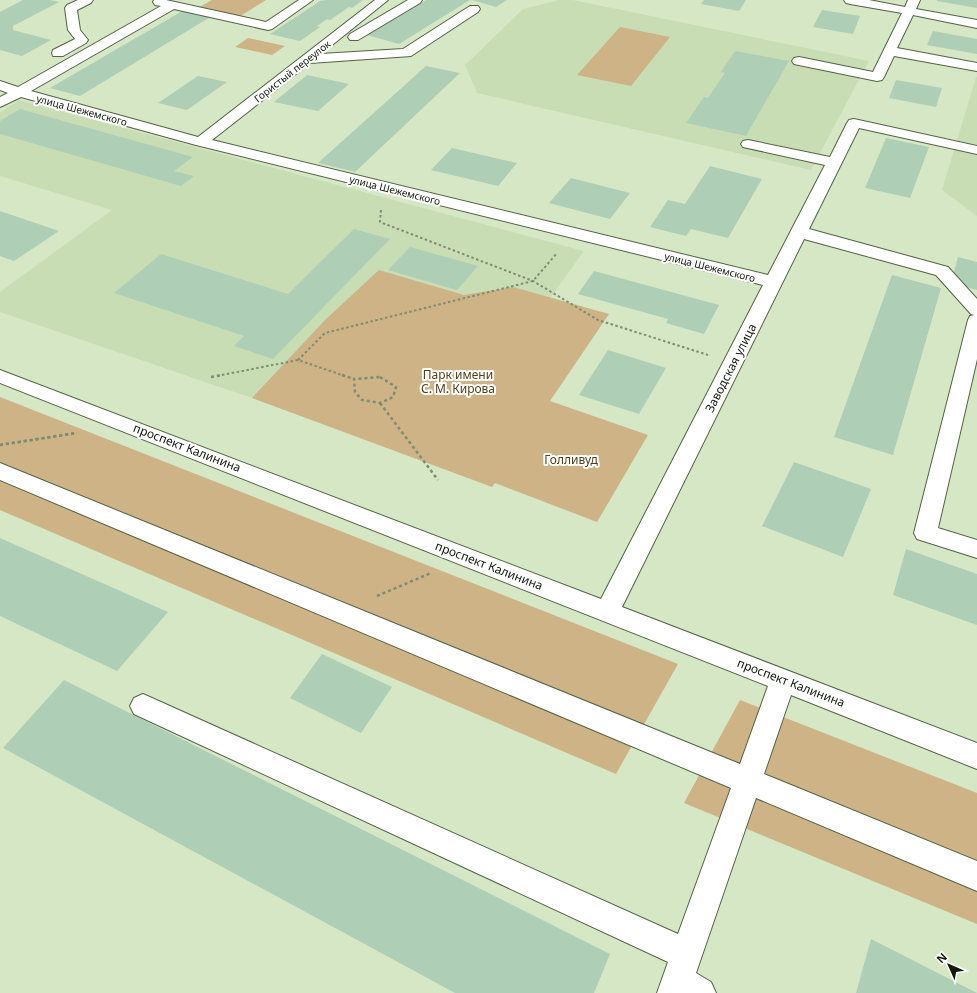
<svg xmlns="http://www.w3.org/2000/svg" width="977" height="993" font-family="'Noto Sans',sans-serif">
  <rect width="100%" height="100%" fill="#d6e7c6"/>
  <g fill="#c9ddb5">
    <path d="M 559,0 L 573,0 L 869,61 L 811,170 L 477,93 L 465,65 L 523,9 Z"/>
    <path d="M 976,77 L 977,77 L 977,216 L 942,190 Z"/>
    <path d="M 19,100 L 584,251 L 432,463 L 252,398 L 0,312 L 0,292 L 112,210 L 0,176 L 0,112 Z"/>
  </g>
  <g fill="#cdb385">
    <path d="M 212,0 L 266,0 L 239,17 L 198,8 Z"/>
    <path d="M 620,27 L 670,37 L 631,86 L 577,75 Z"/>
    <path d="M 248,38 L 285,46 L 272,55 L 235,47 Z"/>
    <path d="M 379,270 L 464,295 L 513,287 L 609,314 L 550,401 L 648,435 L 597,522 L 495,483 L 492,487 L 252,398 L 325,320 Z"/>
    <path d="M 0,397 L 678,664 L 616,774 L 0,510 Z"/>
    <path d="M 740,700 L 977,793 L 977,924 L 684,803 Z"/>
  </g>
  <g fill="#aeceb6">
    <path d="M 23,0 L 50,0 L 59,2 L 13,26 L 13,30 L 51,40 L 22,56 L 0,50 L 0,12 Z"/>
    <path d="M 326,0 L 363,0 L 352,8 L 349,7 L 330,20 L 327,19 L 317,26 L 320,27 L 300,41 L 270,34 L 320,1 Z"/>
    <path d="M 426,0 L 470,0 L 399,44 L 367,35 Z"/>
    <path d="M 472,0 L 507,0 L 496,7 Z"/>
    <path d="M 704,0 L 746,0 L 739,11 L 701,4 Z"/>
    <path d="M 937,0 L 977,0 L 977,8 L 937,1 Z"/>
    <path d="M 184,10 L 212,16 L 80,96 L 50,88 Z"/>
    <path d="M 822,10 L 860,16 L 853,34 L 813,27 Z"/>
    <path d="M 933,31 L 977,39 L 977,54 L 927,45 Z"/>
    <path d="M 735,51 L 789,61 L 746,136 L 686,123 L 704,97 L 708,98 L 725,73 L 721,72 Z"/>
    <path d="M 426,66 L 460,73 L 355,172 L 318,163 Z"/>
    <path d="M 307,75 L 349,84 L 318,111 L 274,102 Z"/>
    <path d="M 198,76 L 227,82 L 187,110 L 158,103 Z"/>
    <path d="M 896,80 L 942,88 L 936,107 L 889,98 Z"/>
    <path d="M 20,109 L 193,157 L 174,171 L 194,176 L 181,186 L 0,134 L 0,121 Z"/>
    <path d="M 886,138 L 929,147 L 910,198 L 865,188 Z"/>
    <path d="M 452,148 L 517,163 L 498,186 L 431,170 Z"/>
    <path d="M 710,166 L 762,179 L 728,238 L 691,229 L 686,236 L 650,227 L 668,200 L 685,204 Z"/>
    <path d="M 571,178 L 630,193 L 610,219 L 549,203 Z"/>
    <path d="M 0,211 L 59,231 L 14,261 L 0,256 Z"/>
    <path d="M 354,229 L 390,239 L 273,359 L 234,346 L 244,336 L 114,293 L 161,254 L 288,294 Z"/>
    <path d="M 410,247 L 478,266 L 457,290 L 388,270 Z"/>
    <path d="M 958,257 L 977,262 L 977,290 L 951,283 Z"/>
    <path d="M 594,271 L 719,305 L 704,334 L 666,323 L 668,319 L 578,294 Z"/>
    <path d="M 892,275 L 941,288 L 893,455 L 834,437 Z"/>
    <path d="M 608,350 L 666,368 L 639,414 L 579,395 Z"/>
    <path d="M 794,462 L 871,489 L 843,557 L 762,526 Z"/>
    <path d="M 0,538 L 168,612 L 117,671 L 0,616 Z"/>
    <path d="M 906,549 L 977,574 L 977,625 L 893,595 Z"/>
    <path d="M 322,654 L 392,687 L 361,733 L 290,698 Z"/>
    <path d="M 64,680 L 610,954 L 594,993 L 455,993 L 3,748 Z"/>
    <path d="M 871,939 L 977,993 L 856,993 Z"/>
  </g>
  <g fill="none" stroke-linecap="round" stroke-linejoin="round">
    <defs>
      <g id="minor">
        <path d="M 78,0 L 93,0 L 91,3 L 77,10 L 80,30 L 88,40 L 86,43 L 63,56 L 53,56 L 52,53 L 53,50 L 75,39 L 68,30 L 65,8 L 67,5 Z"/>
        <path d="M 154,0 L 166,0 L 266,22 L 299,0 L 313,0 L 272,29 L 268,30 L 174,9 L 31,91 L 198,137 L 375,0 L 388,0 L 321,54 L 403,49 L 470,6 L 478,6 L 480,9 L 478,12 L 411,56 L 310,63 L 212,140 L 768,275 L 825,165 L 743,147 L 741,144 L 743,141 L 748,140 L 830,157 L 847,123 L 849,120 L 854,119 L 977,146 L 977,154 L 859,128 L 809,229 L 948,267 L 977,299 L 977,359 L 938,528 L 977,540 L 977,558 L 917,539 L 914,533 L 968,320 L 970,316 L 974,315 L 971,314 L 936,275 L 804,239 L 622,607 L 977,743 L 977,769 L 791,695 L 764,774 L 977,861 L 977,891 L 756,798 L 696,973 L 711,982 L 716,993 L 657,993 L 668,962 L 134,714 L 130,706 L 134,698 L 143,694 L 152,698 L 678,934 L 731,788 L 0,480 L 0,463 L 740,764 L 768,686 L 0,383 L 0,370 L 601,599 L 763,285 L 196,145 L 21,97 L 0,107 L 0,97 L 8,93 L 0,90 L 0,81 L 18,87 L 161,6 L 155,5 L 153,2 Z"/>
        <path d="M 408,0 L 422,0 L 420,3 L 358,40 L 350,40 L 348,37 L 350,34 Z"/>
        <path d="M 844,0 L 869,0 L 905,7 L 908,0 L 920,0 L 916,9 L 977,20 L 977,28 L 913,15 L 897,48 L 977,63 L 977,71 L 894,56 L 884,77 L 882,80 L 877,81 L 794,64 L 792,61 L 794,58 L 799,57 L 873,72 L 902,13 L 850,4 L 846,3 Z"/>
      </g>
    </defs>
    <use href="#minor" stroke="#546245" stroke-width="2"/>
    <g stroke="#7f8b73" stroke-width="2" stroke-dasharray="2.5 2.5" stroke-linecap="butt">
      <path d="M 381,210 L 380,222 L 533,281 L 598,320 L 708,355"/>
      <path d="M 298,360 L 325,333 L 533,281 L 557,253"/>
      <path d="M 217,376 L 298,360 L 345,376"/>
    </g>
    <g stroke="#7f8b73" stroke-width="2.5" stroke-dasharray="3 3" stroke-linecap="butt">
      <path d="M 342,375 L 354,379"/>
      <path d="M 211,377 L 222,375"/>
      <path d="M 380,377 L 396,387 L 393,397 L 380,403 L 362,400 L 355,392 L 354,379 Z"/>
      <path d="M 380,403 L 438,480"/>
      <path d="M 0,445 L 77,433"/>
      <path d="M 0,445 L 75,433"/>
      <path d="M 377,596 L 431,573"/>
    </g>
    <use href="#minor" fill="#fff" fill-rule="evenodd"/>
  </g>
  <g text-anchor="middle" stroke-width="4" stroke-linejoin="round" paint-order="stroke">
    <g font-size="10" fill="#12180c" stroke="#fff">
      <text transform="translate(292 71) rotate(-38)" y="4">Гористый переулок</text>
      <text transform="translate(82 110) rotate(15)" y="4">улица Шежемского</text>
      <text transform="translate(395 190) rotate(14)" y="4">улица Шежемского</text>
      <text transform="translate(710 267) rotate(14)" y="4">улица Шежемского</text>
    </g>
    <g font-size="12" fill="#12180c" stroke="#fff">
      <text transform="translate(731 368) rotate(-63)" y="4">Заводская улица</text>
      <text transform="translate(187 448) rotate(21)" y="4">проспект Калинина</text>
      <text transform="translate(489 566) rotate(21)" y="4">проспект Калинина</text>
      <text transform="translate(791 683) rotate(21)" y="4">проспект Калинина</text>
    </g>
    <g font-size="12" fill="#533e17" stroke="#fff">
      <text x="458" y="379">Парк имени<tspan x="458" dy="14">С. М. Кирова</tspan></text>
      <text x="571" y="464">Голливуд</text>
    </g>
  </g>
  <g transform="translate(949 965) rotate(315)" stroke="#ffffff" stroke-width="3" paint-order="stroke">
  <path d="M0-3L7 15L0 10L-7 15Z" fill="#12180c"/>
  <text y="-6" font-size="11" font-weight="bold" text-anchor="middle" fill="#12180c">N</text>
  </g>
</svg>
